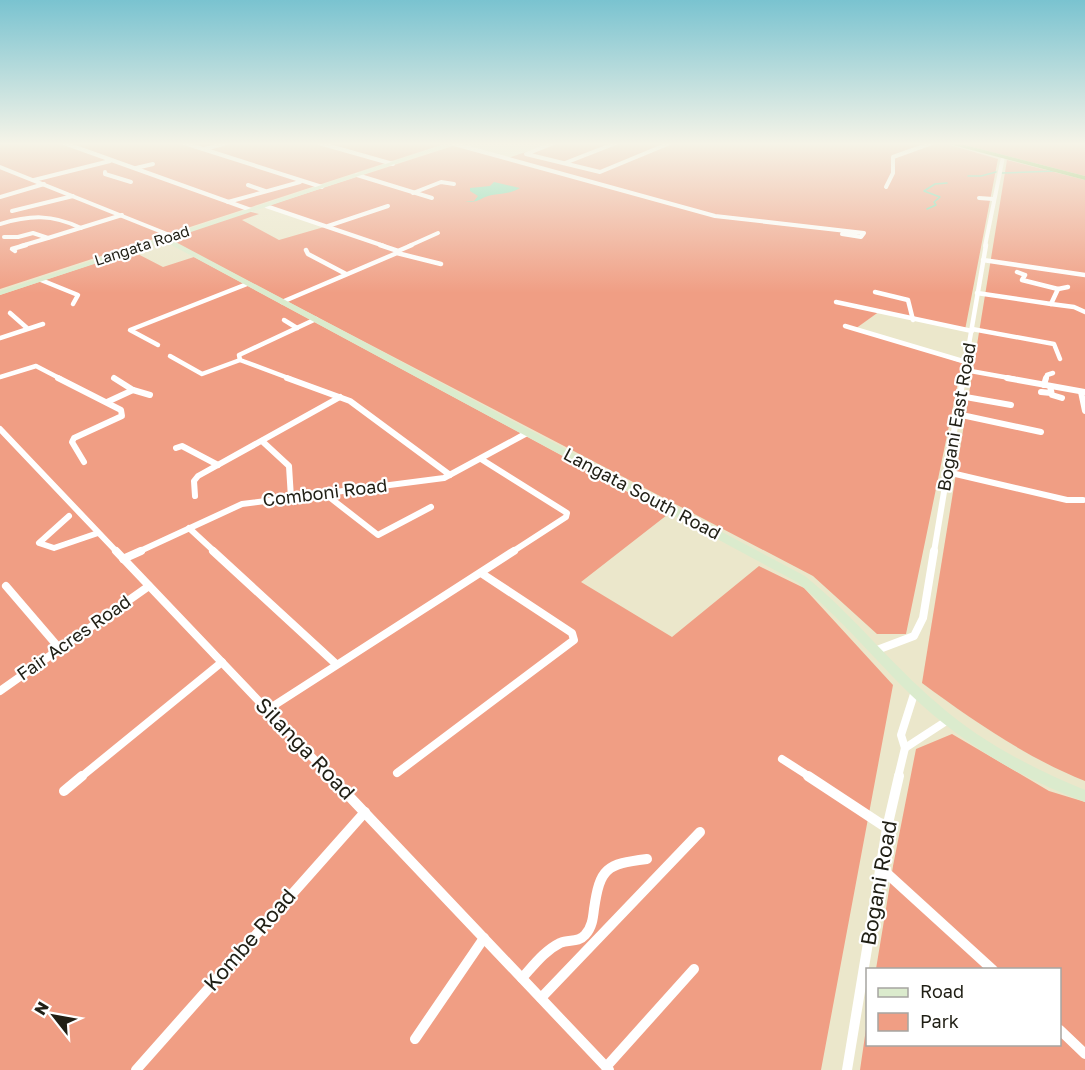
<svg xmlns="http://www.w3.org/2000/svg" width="1085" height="1070" font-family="'Golos Text',sans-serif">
  <rect width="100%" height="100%" fill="#ebe7cb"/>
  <g fill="#f09e84">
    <path d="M 0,143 L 447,143 L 0,289 Z"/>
    <path d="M 552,143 L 943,143 L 998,159 L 965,330 L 880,311 L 855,329 L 962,363 L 906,634 L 877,634 L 813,576 L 168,239 L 247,211 L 259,214 L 242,220 L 279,240 L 324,227 L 267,206 L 456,145 L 508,158 Z"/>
    <path d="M 962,143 L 1085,143 L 1085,176 L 976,148 Z"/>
    <path d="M 1007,160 L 1085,180 L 1085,781 C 1027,758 972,720 922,683 Z"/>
    <path d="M 132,251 L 163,267 L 194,257 L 607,480 L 667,515 L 581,582 L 672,637 L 759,566 L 804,588 L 893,685 L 821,1070 L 0,1070 L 0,295 Z"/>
    <path d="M 952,734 L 1049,791 L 1085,802 L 1085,1070 L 860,1070 L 867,1022 L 868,1044 L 1060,1044 L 1060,970 L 876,969 L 893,866 L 916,749 Z"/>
  </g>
  <path fill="#75d9ad" d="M 494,182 L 520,188 C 510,194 504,193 492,195 C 481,197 478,204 465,201 L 474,201 L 478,196 L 470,191 L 470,188 L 490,186 Z"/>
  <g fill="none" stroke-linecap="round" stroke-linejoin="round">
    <g stroke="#75d9ad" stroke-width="1.5">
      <path d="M 1002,173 L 1055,171"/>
      <path d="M 968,176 L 981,176 L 996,172"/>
      <path d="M 927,209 L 936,205 L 934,202 L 940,197 L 924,191 L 935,184 L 947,183"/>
    </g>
    <g stroke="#fff" stroke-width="4">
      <path d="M 64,143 L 251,210"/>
      <path d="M 184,143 L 322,187"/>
      <path d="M 319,143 L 393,164"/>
      <path d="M 554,143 L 526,154 L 600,172 L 670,143"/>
      <path d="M 454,144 L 715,216 L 864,233 L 861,237 L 842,234"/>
      <path d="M 204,149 L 227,143"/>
      <path d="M 565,163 L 616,143"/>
      <path d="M 0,167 L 172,236"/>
      <path d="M 136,168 L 153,164"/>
      <path d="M 105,172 L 105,174 L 131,182"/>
      <path d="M 357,175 L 432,198"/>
      <path d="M 34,180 L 110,161"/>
      <path d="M 248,185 L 265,191"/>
      <path d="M 886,187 L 893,173 L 893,157 L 932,143"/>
      <path d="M 413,193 L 441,182 L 454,184"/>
      <path d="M 0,197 L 44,184"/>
      <path d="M 979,198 L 993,199"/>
      <path d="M 228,202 L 300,182"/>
      <path d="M 266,206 L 384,246"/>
      <path d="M 12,211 L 73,196"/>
      <path d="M 0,224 C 30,215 52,214 81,228"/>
      <path d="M 328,226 L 388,206"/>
      <path d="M 4,237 L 18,237 L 33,233 L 48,238 L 122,215"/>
      <path d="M 21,246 L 48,238"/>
      <path d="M 409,246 L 438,233"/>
      <path d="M 985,246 L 1003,157"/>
    </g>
    <g stroke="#fff" stroke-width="4.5">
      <path d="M 380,245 L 398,251 L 412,245"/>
      <path d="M 306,250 L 308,254 L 346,274"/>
      <path d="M 15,251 L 12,249 L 26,245"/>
      <path d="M 983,260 L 1085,275"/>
      <path d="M 41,280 L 78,295 L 73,304"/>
      <path d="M 1058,289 L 1068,287"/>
      <path d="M 875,292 L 908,300 L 913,320"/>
      <path d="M 977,293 L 1051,304 L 1058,289 L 1022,280 L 1025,275 L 1017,272"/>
      <path d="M 282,302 L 397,253 L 441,264"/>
      <path d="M 836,302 L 972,331"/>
      <path d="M 1051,304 L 1074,307 L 1085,312"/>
      <path d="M 10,313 L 27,328"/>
      <path d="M 284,320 L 297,328"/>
      <path d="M 845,326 L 966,362"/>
      <path d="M 972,329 L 1054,344 L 1060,359"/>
      <path d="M 0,338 L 43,324"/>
      <path d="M 158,345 L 130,330 L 247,284"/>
      <path d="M 170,356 L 202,374 L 240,360"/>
      <path d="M 965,370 L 1015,379"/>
      <path d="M 0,377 L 36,366 L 61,379"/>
      <path d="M 291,379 L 240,360 L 239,355 L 316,319"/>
      <path d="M 963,379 L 986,245"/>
      <path d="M 1046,379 L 1047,375 L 1053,373"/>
    </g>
    <g stroke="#fff" stroke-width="6">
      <path d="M 58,378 L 121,410 L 122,416 L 74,438 L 72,442 L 84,462"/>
      <path d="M 114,378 L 133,390 L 150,395"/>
      <path d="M 287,378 L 350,401 L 450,475"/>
      <path d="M 1007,378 L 1085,392"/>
      <path d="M 1044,385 L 1046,378"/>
      <path d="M 1050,386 L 1052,395 L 1062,398"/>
      <path d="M 1041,392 L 1051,393"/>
      <path d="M 1081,392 L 1085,411"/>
      <path d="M 960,396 L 1011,405"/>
      <path d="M 107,402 L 133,390"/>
      <path d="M 957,414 L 1041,432"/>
      <path d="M 0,429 L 117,552"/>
      <path d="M 262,441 L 289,466 L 291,498"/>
      <path d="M 176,448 L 182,446 L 218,465"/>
      <path d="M 481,459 L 567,513 L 566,517 L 512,552"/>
      <path d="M 947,472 L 1067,500 L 1083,500"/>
      <path d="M 324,493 L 378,535 L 431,507"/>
      <path d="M 195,496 L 194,481 L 198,476 L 340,397"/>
      <path d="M 69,516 L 39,543 L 54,548 L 98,533"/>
      <path d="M 189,528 L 215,552"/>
      <path d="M 138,552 L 242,504 L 444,478 L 527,433"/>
      <path d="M 934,552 L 963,378"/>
    </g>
    <g stroke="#fff" stroke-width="8">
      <path d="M 116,551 L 331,777"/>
      <path d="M 213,551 L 336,664"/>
      <path d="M 123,559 L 141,551"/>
      <path d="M 6,586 L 60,649"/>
      <path d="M 877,650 L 914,636 L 923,618 L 934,551"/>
      <path d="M 0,691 L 149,586"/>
      <path d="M 267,710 L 514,551"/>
      <path d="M 905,748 L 901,735 L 915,691"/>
      <path d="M 782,759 L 810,777"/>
      <path d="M 397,773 L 574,640 L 572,633 L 481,573"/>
      <path d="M 81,777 L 222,662"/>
      <path d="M 898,777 L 905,748 L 948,720"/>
    </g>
    <g stroke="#fff" stroke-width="10">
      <path d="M 330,776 L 609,1070"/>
      <path d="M 808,776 L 887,828"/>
      <path d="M 64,791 L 82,776"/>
      <path d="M 881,868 L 993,970"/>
      <path d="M 522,978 C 534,965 544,951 560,943 C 569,939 578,943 585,935 C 592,928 593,918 594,909 C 600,868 606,864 647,859"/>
      <path d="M 541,998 L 700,832"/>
      <path d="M 1060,1030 L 1085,1054"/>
      <path d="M 415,1039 L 484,938"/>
      <path d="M 606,1067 L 694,969"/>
      <path d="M 136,1070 L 365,812"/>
      <path d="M 847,1070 L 887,828 L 899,776"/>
    </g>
    <path fill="#dbebcd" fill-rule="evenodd" d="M 449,143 L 457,143 L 170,239 L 805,576 C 853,615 891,664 938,704 C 981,742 1032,768 1085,790 L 1085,802 C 1021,779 960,742 911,695 C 872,657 839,616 797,582 L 164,241 L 0,295 L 0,291 Z"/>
    <path fill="#88bd59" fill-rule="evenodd" d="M 945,143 L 957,143 L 1085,176 L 1085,180 Z"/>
  </g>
  <linearGradient id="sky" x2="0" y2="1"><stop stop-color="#7ac3d0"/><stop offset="0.49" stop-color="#f6f4e8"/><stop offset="1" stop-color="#f6f4e8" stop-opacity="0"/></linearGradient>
  <rect width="1085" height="293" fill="url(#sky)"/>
  <g text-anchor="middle" stroke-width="4.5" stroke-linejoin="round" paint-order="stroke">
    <g font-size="15" fill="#201f15" stroke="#fff">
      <text transform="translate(142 246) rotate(-18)" y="5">Langata Road</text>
    </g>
    <g font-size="18" fill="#201f15" stroke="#fff">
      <text transform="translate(957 417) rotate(-80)" y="6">Bogani East Road</text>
      <text transform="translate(325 493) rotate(-7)" y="6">Comboni Road</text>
      <text transform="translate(642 494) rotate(28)" y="6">Langata South Road</text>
      <text transform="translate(74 638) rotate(-35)" y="6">Fair Acres Road</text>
    </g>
    <g font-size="21" fill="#201f15" stroke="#fff">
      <text transform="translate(305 749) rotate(46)" y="7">Silanga Road</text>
      <text transform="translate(879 883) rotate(-80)" y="7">Bogani Road</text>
      <text transform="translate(250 940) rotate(-49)" y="7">Kombe Road</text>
    </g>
  </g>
  <rect x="866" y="968" width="195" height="78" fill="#ffffff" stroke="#a6a5a1" stroke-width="1.5"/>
  <rect x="878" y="988" width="30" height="9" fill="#dbebcd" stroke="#a6a5a1" stroke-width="1.5"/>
  <text x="920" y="998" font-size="18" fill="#201f15">Road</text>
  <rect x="878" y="1013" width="30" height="18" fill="#f09e84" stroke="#a6a5a1" stroke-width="1.5"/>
  <text x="920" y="1028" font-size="18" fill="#201f15">Park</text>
  <g transform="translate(54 1016) rotate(301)" stroke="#ffffff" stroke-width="4.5" paint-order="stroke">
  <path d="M0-4.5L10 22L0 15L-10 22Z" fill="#201f15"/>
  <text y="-9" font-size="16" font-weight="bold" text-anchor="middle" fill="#201f15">N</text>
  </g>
</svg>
